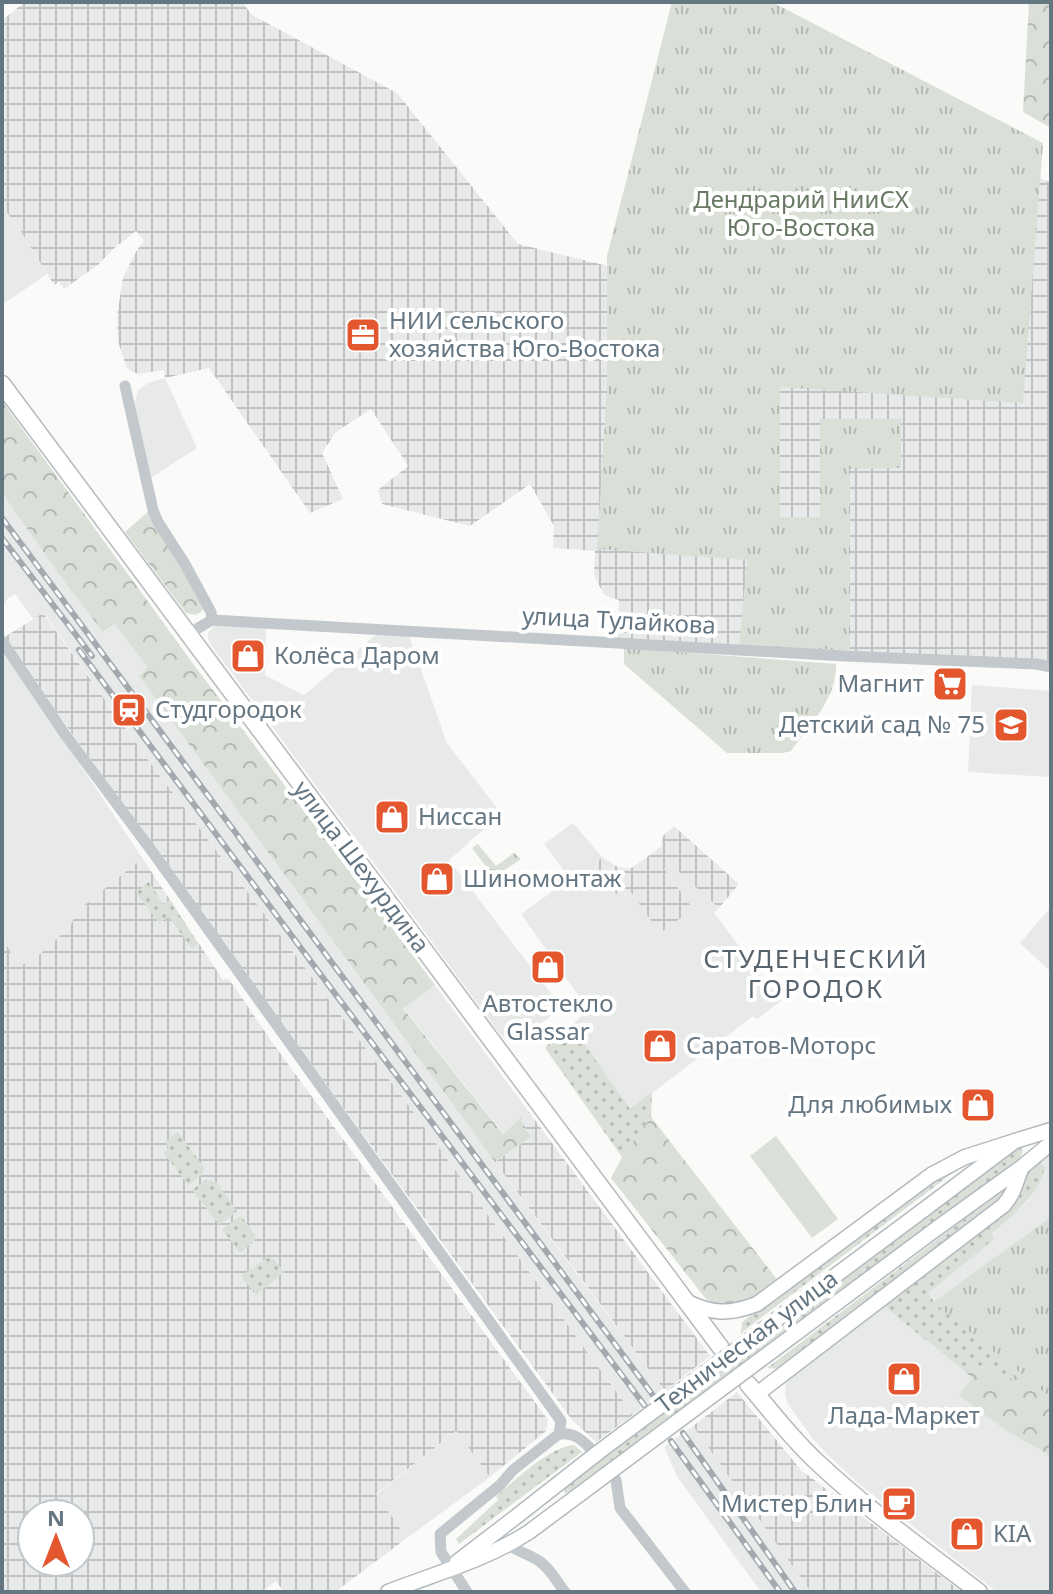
<svg xmlns="http://www.w3.org/2000/svg" width="1053" height="1594" font-family="'Noto Sans',sans-serif">
  <defs>
    <pattern id="industrial-grid" width="8" height="8" patternUnits="userSpaceOnUse" patternTransform="scale(2)"><rect width="8" height="8" fill="#e8e9e9"/><path d="M0 4h8M4 0v8" fill="none" stroke="#c0c1c2"/></pattern>
    <pattern id="grass-dots" width="8" height="8" patternUnits="userSpaceOnUse" patternTransform="scale(2)"><rect width="8" height="8" fill="#dadfd7"/><path d="M2 2h.1M6 6h.1" fill="none" stroke="#b4b9b4" stroke-width="1.8" stroke-linecap="round"/></pattern>
    <pattern id="forest-crowns" width="20" height="18" patternUnits="userSpaceOnUse" patternTransform="scale(2)"><rect width="20" height="18" fill="#dadfd7"/><path d="M2 6a3 3 0 1 1 6 0M12 15a3 3 0 1 1 6 0" fill="none" stroke="#b4b9b4"/></pattern>
    <pattern id="park-tufts" width="24" height="20" patternUnits="userSpaceOnUse" patternTransform="scale(2)"><rect width="24" height="20" fill="#dadfd7"/><path d="M3 7l-1-3M5 7V3M7 7l1-3M15 17l-1-3M17 17v-4M19 17l1-3" fill="none" stroke="#b4b9b4"/></pattern>
  </defs>
  <rect width="100%" height="100%" fill="#fafaf8"/>
  <g fill="#e8e9e9">
    <path d="M 2,206 L 20,230 L 47,274 L 2,305 Z"/>
    <path d="M 165,378 L 197,448 L 149,479 L 133,409 L 138,390 L 148,383 Z"/>
    <path d="M 2,493 L 63,580 L 104,632 L 115,624 L 149,667 L 139,676 L 569,1263 L 665,1391 L 633,1415 L 406,1102 L 151,764 L 44,613 L 33,619 L 15,594 L 8,598 L 2,606 Z"/>
    <path d="M 217,625 L 266,628 L 265,675 L 304,695 L 377,634 L 409,636 L 447,743 L 503,816 L 468,842 L 469,843 L 449,860 L 562,1008 L 515,1042 L 511,1042 L 505,1039 L 496,1029 L 400,898 L 211,645 L 208,639 L 208,633 L 212,628 Z"/>
    <path d="M 2,647 L 141,856 L 137,859 L 139,862 L 77,911 L 70,927 L 39,955 L 19,968 L 2,937 Z"/>
    <path d="M 972,685 L 1051,691 L 1051,777 L 968,772 Z"/>
    <path d="M 573,823 L 602,857 L 595,865 L 621,899 L 671,864 L 719,908 L 714,913 L 781,1001 L 757,1019 L 753,1016 L 630,1110 L 571,1025 L 589,1010 L 521,914 L 570,879 L 544,844 Z"/>
    <path d="M 1051,907 L 1051,972 L 1020,943 Z"/>
    <path d="M 435,985 L 529,1112 L 504,1134 L 403,1007 Z"/>
    <path d="M 1049,1151 L 1051,1153 L 1051,1217 L 933,1302 L 927,1293 L 994,1239 L 992,1233 L 1027,1202 L 1044,1174 L 1045,1168 L 1038,1159 Z"/>
    <path d="M 882,1303 L 897,1317 L 973,1378 L 960,1395 L 1005,1430 L 1051,1456 L 1051,1592 L 997,1592 L 859,1484 L 828,1455 L 813,1439 L 788,1404 L 785,1394 L 786,1384 L 789,1376 Z"/>
    <path d="M 693,1426 L 803,1578 L 813,1592 L 761,1592 L 678,1478 L 664,1447 Z"/>
    <path d="M 456,1431 L 490,1477 L 407,1538 L 376,1495 Z"/>
  </g>
  <g fill="url(#industrial-grid)" fill-rule="evenodd">
    <path d="M 25,2 L 242,2 L 252,15 L 397,93 L 518,244 L 612,267 L 770,393 L 1038,177 L 1051,183 L 1051,663 L 618,638 L 619,600 L 604,595 L 594,575 L 595,551 L 553,548 L 554,526 L 530,484 L 470,526 L 382,504 L 378,490 L 408,466 L 371,409 L 336,432 L 322,453 L 343,499 L 310,513 L 209,368 L 165,378 L 164,370 L 138,374 L 127,369 L 118,341 L 117,317 L 123,277 L 137,250 L 144,241 L 136,231 L 112,250 L 99,264 L 64,289 L 59,282 L 54,285 L 20,230 L 2,206 L 2,20 Z"/>
    <path d="M 43,613 L 151,764 L 406,1102 L 633,1415 L 596,1442 L 572,1420 L 236,961 L 3,638 Z"/>
    <path d="M 674,826 L 739,884 L 719,908 L 670,864 L 664,869 L 693,909 L 660,933 L 631,892 L 620,899 L 595,865 L 602,857 L 616,866 L 629,869 L 633,867 L 661,847 L 663,836 Z"/>
    <path d="M 141,856 L 223,980 L 227,978 L 234,986 L 272,1042 L 548,1420 L 546,1431 L 490,1477 L 456,1431 L 376,1494 L 407,1538 L 335,1592 L 284,1592 L 276,1581 L 261,1592 L 2,1592 L 2,937 L 19,967 L 39,955 L 70,927 L 77,911 L 138,862 L 137,859 ZM 32,1514 L 80,1514 L 80,1562 L 32,1562 Z"/>
    <path d="M 529,1112 L 710,1356 L 665,1391 L 495,1162 L 531,1137 L 520,1119 Z"/>
    <path d="M 737,1392 L 801,1470 L 962,1592 L 813,1592 L 809,1589 L 693,1426 Z"/>
  </g>
  <g fill="url(#grass-dots)">
    <path d="M 149,882 L 163,904 L 170,900 L 198,944 L 192,949 L 169,917 L 159,923 L 136,892 Z"/>
    <path d="M 571,1025 L 630,1109 L 652,1092 L 651,1117 L 622,1157 L 545,1048 L 554,1037 Z"/>
    <path d="M 178,1132 L 204,1168 L 202,1175 L 188,1185 L 164,1153 L 167,1150 L 168,1146 L 165,1142 Z"/>
    <path d="M 1016,1147 L 1021,1148 L 1023,1150 L 1021,1157 L 590,1480 L 566,1493 L 564,1490 L 585,1471 Z"/>
    <path d="M 1038,1159 L 1045,1168 C 1038,1196 1013,1215 992,1233 L 994,1239 L 928,1293 L 934,1302 L 1017,1370 L 1007,1389 C 992,1375 989,1362 965,1366 L 962,1369 L 897,1317 L 882,1303 L 1009,1207 L 1018,1197 L 1031,1165 Z"/>
    <path d="M 963,1165 L 741,1333 L 742,1322 L 746,1319 L 932,1179 Z"/>
    <path d="M 206,1180 L 216,1182 L 237,1211 L 219,1225 L 192,1190 Z"/>
    <path d="M 1004,1189 L 1004,1194 L 998,1201 L 778,1369 L 767,1368 Z"/>
    <path d="M 241,1216 L 255,1235 L 255,1240 L 240,1253 L 222,1229 Z"/>
    <path d="M 268,1257 L 274,1259 L 284,1272 L 256,1295 L 241,1276 Z"/>
    <path d="M 574,1445 L 582,1452 L 459,1544 L 456,1539 L 498,1500 L 496,1496 C 516,1480 549,1447 574,1445 Z"/>
  </g>
  <g fill="url(#forest-crowns)">
    <path d="M 1029,2 L 1051,2 L 1051,128 L 1023,112 Z"/>
    <path d="M 2,401 L 197,669 L 435,985 L 403,1008 L 503,1134 L 520,1119 L 531,1137 L 495,1162 L 139,676 L 148,667 L 115,624 L 103,632 L 63,580 L 2,493 Z"/>
    <path d="M 150,510 L 201,598 L 203,609 C 198,616 194,615 186,613 L 125,532 Z"/>
    <path d="M 478,844 L 496,866 L 514,853 L 521,859 L 497,875 L 490,872 L 472,848 Z"/>
    <path d="M 651,1117 L 779,1282 C 772,1287 765,1295 758,1299 C 743,1307 720,1306 706,1299 L 611,1178 L 622,1157 Z"/>
    <path d="M 975,1364 L 992,1371 L 1007,1389 L 1017,1370 L 1051,1398 L 1051,1456 L 1005,1430 L 959,1395 L 972,1378 L 962,1369 L 965,1366 Z"/>
  </g>
  <g fill="url(#park-tufts)">
    <path d="M 672,2 L 772,2 L 1043,143 L 1023,403 L 780,387 L 780,517 L 820,517 L 820,419 L 901,419 L 901,468 L 850,469 L 850,650 L 739,647 L 747,560 L 597,549 L 607,387 L 607,256 Z"/>
    <path d="M 624,648 L 836,664 C 837,698 810,725 791,751 L 783,753 L 727,753 L 624,664 Z"/>
    <path d="M 1051,1217 L 1051,1398 L 933,1302 Z"/>
  </g>
  <path fill="#dadfd7" d="M 776,1136 L 838,1219 L 812,1238 L 750,1156 Z"/>
  <g fill="none" stroke-linecap="round" stroke-linejoin="round">
    <defs>
      <g id="secondary">
        <path d="M 922,1211 L 1015,1141 L 1051,1130"/>
        <path d="M 936,1229 L 1022,1167 L 1051,1143"/>
        <path d="M 685,1301 C 712,1314 728,1315 757,1304 L 931,1175 L 965,1157 L 1015,1141"/>
        <path d="M 757,1394 L 1004,1205 C 1015,1192 1015,1183 1022,1167"/>
        <path d="M 457,1562 L 517,1516"/>
        <path d="M 388,1592 C 436,1573 486,1560 529,1532"/>
      </g>
      <g id="primary">
        <path d="M 2,384 L 721,1348"/>
        <path d="M 748,1384 C 770,1410 791,1438 817,1462 C 867,1509 924,1550 979,1592"/>
      </g>
    </defs>
    <use href="#secondary" stroke="#b3babf" stroke-width="17"/>
    <use href="#primary" stroke="#b5babe" stroke-width="19"/>
    <g stroke="#c3c8cc" stroke-width="11">
      <path d="M 125,386 L 153,510 L 158,522 L 185,564 L 211,612 L 212,620"/>
      <path d="M 188,634 L 212,620 L 845,656 L 1036,664 L 1051,667"/>
      <path d="M 2,641 L 64,733 L 154,854 L 561,1421 L 559,1434 L 513,1470 L 500,1485 L 440,1534 L 441,1552 L 467,1592"/>
      <path d="M 559,1434 C 573,1433 579,1437 589,1447"/>
      <path d="M 616,1480 L 620,1508 L 685,1592"/>
      <path d="M 509,1545 C 518,1552 529,1554 539,1561 C 550,1568 557,1582 565,1592"/>
    </g>
    <use href="#secondary" stroke="#fff" stroke-width="14"/>
    <use href="#primary" stroke="#fff" stroke-width="16"/>
    <defs>
      <g id="rail">
        <path d="M 2,518 L 655,1398"/>
        <path d="M 2,538 L 92,656"/>
        <path d="M 79,650 L 315,967 L 645,1406"/>
        <path d="M 683,1433 L 795,1592"/>
        <path d="M 671,1441 L 780,1592"/>
      </g>
    </defs>
    <use href="#rail" stroke="#a2aab0" stroke-width="6"/>
    <use href="#rail" stroke="#fff" stroke-width="3" stroke-dasharray="9" stroke-linecap="butt"/>
    <defs>
      <g id="secondary-bridge">
        <path d="M 517,1516 L 600,1451 L 922,1211"/>
        <path d="M 529,1532 L 936,1229"/>
      </g>
    </defs>
    <use href="#secondary-bridge" stroke="#b3babf" stroke-width="17" stroke-linecap="butt"/>
    <use href="#secondary-bridge" stroke="#fff" stroke-width="14"/>
  </g>
  <defs>
    <symbol id="office-square" viewBox="-11 -11 22 22"><rect x="-9" y="-9" width="18" height="18" rx="4" fill="#e4572e" stroke="#fff"/><path d="M-6-3h4V-5.5h4V-3h4V5H-6ZM-1-4.5V-3h2v-1.5ZM-6 0V1H6V0Z" fill="#fff"/></symbol>
    <symbol id="shop-square" viewBox="-11 -11 22 22"><rect x="-9" y="-9" width="18" height="18" rx="4" fill="#e4572e" stroke="#fff"/><path d="M-5-2.5h2.3a2.7 3.5 0 0 1 5.4 0H5L5.5 6h-11ZM-1.5-2.5h3a1.5 2.3 0 0 0-3 0Z" fill="#fff"/></symbol>
    <symbol id="supermarket-square" viewBox="-11 -11 22 22"><rect x="-9" y="-9" width="18" height="18" rx="4" fill="#e4572e" stroke="#fff"/><path d="M-6-5.5h2.5l.6 2H6L4.5 2H-2.5L-4.4-4H-6ZM-1.5 3.2a1.3 1.3 0 1 0 .1 0ZM3 3.2a1.3 1.3 0 1 0 .1 0Z" fill="#fff"/></symbol>
    <symbol id="station-square" viewBox="-11 -11 22 22"><rect x="-9" y="-9" width="18" height="18" rx="4" fill="#e4572e" stroke="#fff"/><path d="M-3-6H3Q5-6 5-4V2Q5 4 3 4L4.5 6H3L1.5 4h-3L-3 6H-4.5L-3 4Q-5 4-5 2V-4Q-5-6-3-6ZM-3.5-4v3h7v-3ZM-3.5 1v1.5H-2V1ZM2 1v1.5H3.5V1Z" fill="#fff"/></symbol>
    <symbol id="school-square" viewBox="-11 -11 22 22"><rect x="-9" y="-9" width="18" height="18" rx="4" fill="#e4572e" stroke="#fff"/><path d="M0-5L7-2L0 1L-7-2ZM-4 1L0 2.5L4 1V4Q0 6-4 4Z" fill="#fff"/></symbol>
    <symbol id="cafe-square" viewBox="-11 -11 22 22"><rect x="-9" y="-9" width="18" height="18" rx="4" fill="#e4572e" stroke="#fff"/><path d="M-5.5-4.5H6V0H3Q3 3.5 0 3.5H-2.5Q-5.5 3.5-5.5 0ZM3-3.2v2h1.7v-2ZM-6 4.5H4V6H-6Z" fill="#fff"/></symbol>
  </defs>
  <g fill-rule="evenodd">
    <use href="#office-square" x="343" y="315" width="40" height="40"/>
    <use href="#shop-square" x="228" y="636" width="40" height="40"/>
    <use href="#supermarket-square" x="930" y="664" width="40" height="40"/>
    <use href="#station-square" x="109" y="690" width="40" height="40"/>
    <use href="#school-square" x="991" y="705" width="40" height="40"/>
    <use href="#shop-square" x="372" y="797" width="40" height="40"/>
    <use href="#shop-square" x="417" y="859" width="40" height="40"/>
    <use href="#shop-square" x="528" y="947" width="40" height="40"/>
    <use href="#shop-square" x="640" y="1026" width="40" height="40"/>
    <use href="#shop-square" x="958" y="1085" width="40" height="40"/>
    <use href="#shop-square" x="884" y="1359" width="40" height="40"/>
    <use href="#cafe-square" x="879" y="1484" width="40" height="40"/>
    <use href="#shop-square" x="947" y="1514" width="40" height="40"/>
  </g>
  <g text-anchor="middle" stroke-width="8" stroke-linejoin="round" paint-order="stroke">
    <g font-size="24" fill="#687a64" stroke="#fff">
      <text x="801" y="208">Дендрарий НииСХ<tspan x="801" dy="28">Юго-Востока</tspan></text>
    </g>
    <g font-size="24" fill="#657683" stroke="#fff" text-anchor="start">
      <text x="389" y="329">НИИ сельского<tspan x="389" dy="28">хозяйства Юго-Востока</tspan></text>
      <text x="274" y="664">Колёса Даром</text>
      <text x="924" y="692" text-anchor="end">Магнит</text>
      <text x="155" y="718">Студгородок</text>
      <text x="985" y="733" text-anchor="end">Детский сад № 75</text>
      <text x="418" y="825">Ниссан</text>
      <text x="463" y="887">Шиномонтаж</text>
      <text x="548" y="1012" text-anchor="middle">Автостекло<tspan x="548" dy="28">Glassar</tspan></text>
      <text x="686" y="1054">Саратов-Моторс</text>
      <text x="952" y="1113" text-anchor="end">Для любимых</text>
      <text x="904" y="1424" text-anchor="middle">Лада-Маркет</text>
      <text x="873" y="1512" text-anchor="end">Мистер Блин</text>
      <text x="993" y="1542">KIA</text>
    </g>
    <g font-size="24" fill="#657683" stroke="#fff">
      <text transform="translate(619 621) rotate(3)" y="8">улица Тулайкова</text>
      <text transform="translate(361 867) rotate(53)" y="8">улица Шехурдина</text>
      <text transform="translate(747 1342) rotate(-37)" y="8">Техническая улица</text>
    </g>
    <g font-size="26" letter-spacing="2" fill="#57646e" stroke="#fff">
      <text x="816" y="968">СТУДЕНЧЕСКИЙ<tspan x="816" dy="30">ГОРОДОК</tspan></text>
    </g>
  </g>
  <rect width="1053" height="1594" fill="none" stroke="#657683" stroke-width="8"/>
  <g transform="translate(56 1538)"><circle r="38" fill="#ffffff" stroke="#c1c8cd" stroke-width="2"/>
  <path d="M0-6L14 30L0 20L-14 30Z" fill="#e4572e"/>
  <text y="-12" font-size="22" font-weight="bold" text-anchor="middle" fill="#657683">N</text>
  </g>
</svg>
